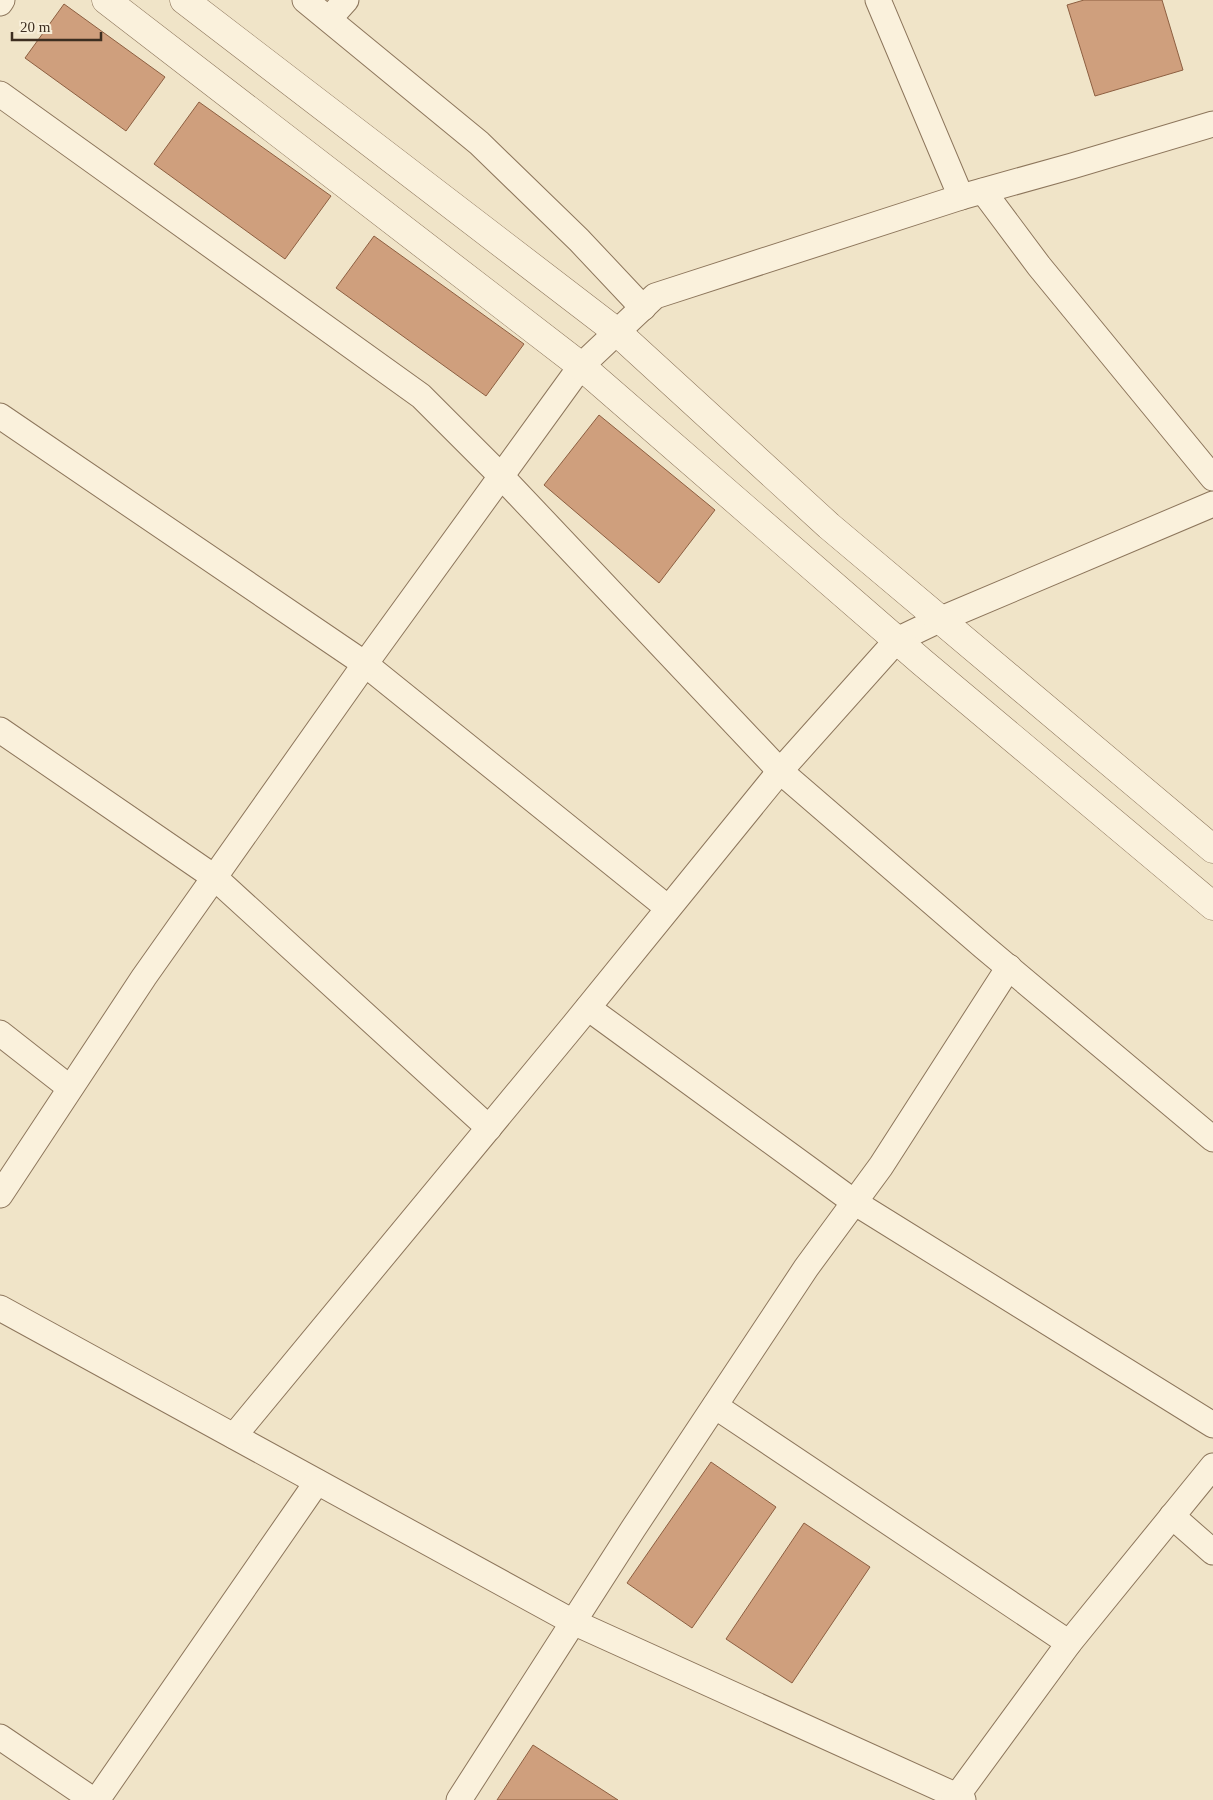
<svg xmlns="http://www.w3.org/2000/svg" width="1213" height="1800" font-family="Georgia,serif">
  <rect width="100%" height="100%" fill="#f0e4c8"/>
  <g fill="#cf9f7d" stroke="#8d5f41">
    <path d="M 1084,0 L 1162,0 L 1183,70 L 1095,96 L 1067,5 Z"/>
    <path d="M 64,4 L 165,77 L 126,131 L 25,58 Z"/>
    <path d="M 199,102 L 331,196 L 285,259 L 154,164 Z"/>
    <path d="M 374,236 L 524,344 L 486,396 L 336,288 Z"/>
    <path d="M 599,415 L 715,510 L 659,583 L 544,485 Z"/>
    <path d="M 711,1462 L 776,1507 L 692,1628 L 627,1583 Z"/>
    <path d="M 804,1523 L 870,1567 L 792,1683 L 726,1639 Z"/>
    <path d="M 533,1745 L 618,1800 L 497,1800 Z"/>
  </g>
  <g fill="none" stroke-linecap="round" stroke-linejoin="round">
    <defs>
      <g id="minor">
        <path d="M 305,0 L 479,143 L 579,240 L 643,308"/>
        <path d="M 878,0 L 961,197"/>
        <path d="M 0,3 L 2,0"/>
        <path d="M 329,19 L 346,0"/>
        <path d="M 0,94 L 421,396 L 501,476 L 780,771 L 984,947 L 1213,1139"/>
        <path d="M 983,191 L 1039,266 L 1213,478"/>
        <path d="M 0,416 L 365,664 L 668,908"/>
        <path d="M 0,730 L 214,877 L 489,1128"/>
        <path d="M 588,1008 L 854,1202 L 1213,1425"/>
        <path d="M 0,1033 L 70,1088"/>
        <path d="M 0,1195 L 144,977 L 365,664 L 581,366 L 655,296 L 961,197 L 1072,166 L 1213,124"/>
        <path d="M 0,1308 L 573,1622 L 957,1796 L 963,1800"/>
        <path d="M 715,1406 L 1069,1643"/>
        <path d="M 234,1436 L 573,1026 L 780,771 L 897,640 L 939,620 L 1213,504"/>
        <path d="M 1172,1516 L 1213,1552"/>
        <path d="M 0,1737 L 93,1800"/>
        <path d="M 97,1800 L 317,1482"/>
        <path d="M 459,1800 L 633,1529 L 806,1268 L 881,1166 L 1009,967"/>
        <path d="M 954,1800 L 1069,1643 L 1213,1466"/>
      </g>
      <g id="tertiary">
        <path d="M 106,0 L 581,366 L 922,662 L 1213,906"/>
        <path d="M 184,0 L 617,332 L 829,526 L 1213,849"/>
      </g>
    </defs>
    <use href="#minor" stroke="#8d765c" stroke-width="27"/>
    <use href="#tertiary" stroke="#8d765c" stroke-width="29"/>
    <use href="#minor" stroke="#faf1dc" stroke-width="25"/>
    <use href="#tertiary" stroke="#faf1dc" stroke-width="28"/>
  </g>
  <path d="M12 32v8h89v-8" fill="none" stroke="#3d2e20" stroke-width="2.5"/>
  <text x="20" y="32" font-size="15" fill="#3d2e20" stroke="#f7eed8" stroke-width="4" paint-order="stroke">20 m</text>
</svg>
